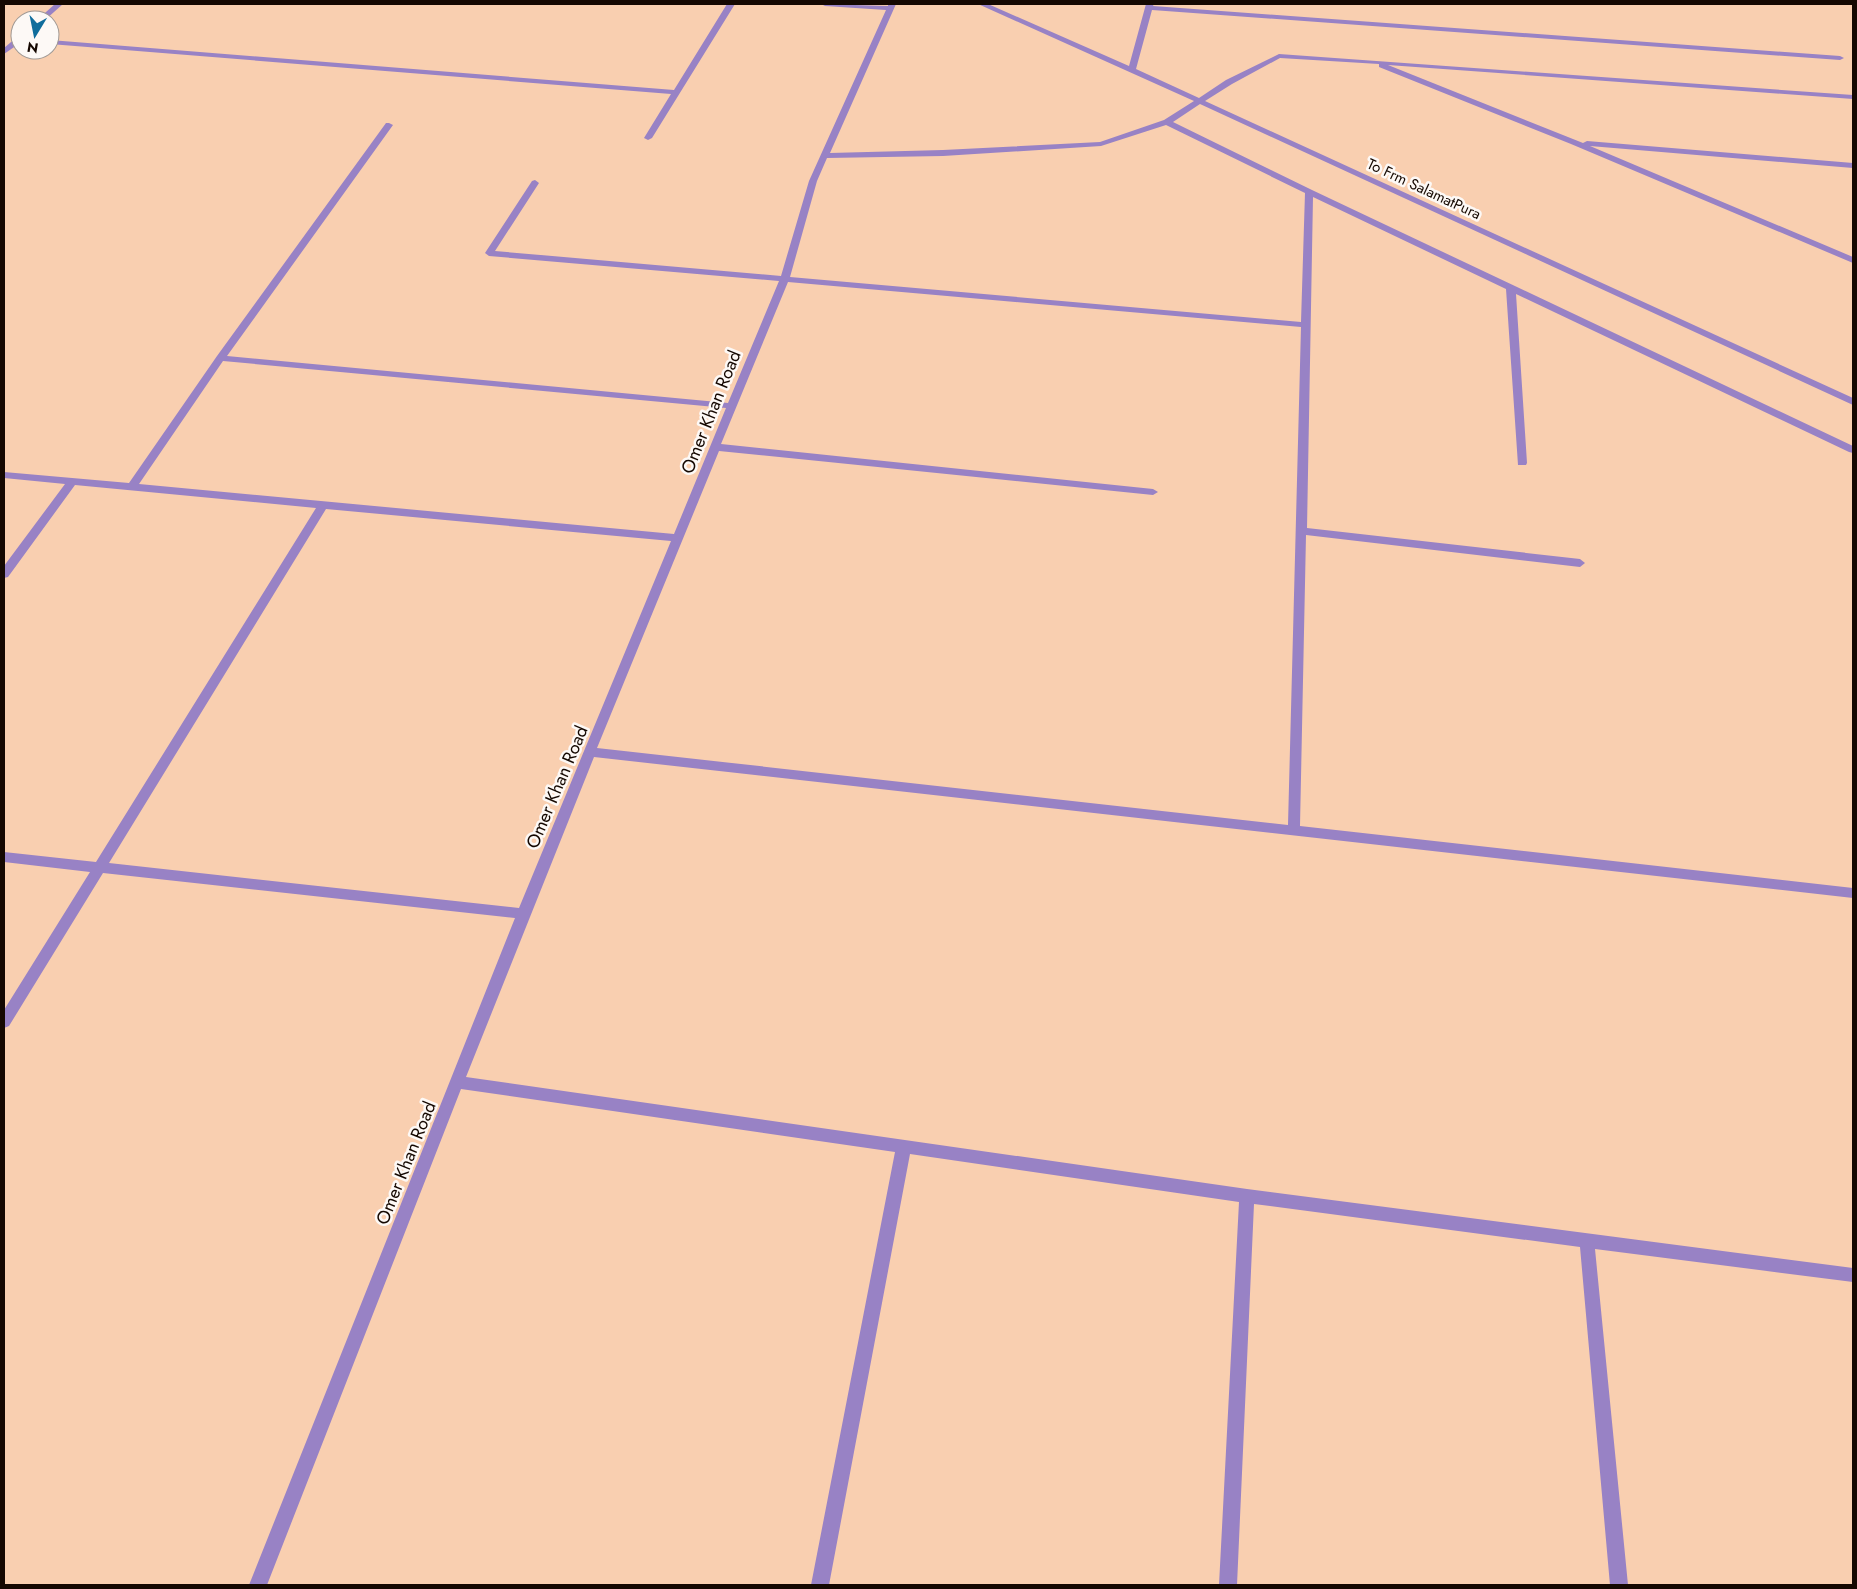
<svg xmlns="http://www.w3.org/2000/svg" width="1857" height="1589" font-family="Jost,sans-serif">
  <rect width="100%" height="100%" fill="#f9cfb0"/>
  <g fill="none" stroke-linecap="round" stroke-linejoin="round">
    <g fill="#9882c5" fill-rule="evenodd">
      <path d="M 55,4 L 63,4 L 45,20 L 37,20 Z"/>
      <path d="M 727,4 L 735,4 L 652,138 L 648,140 L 644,138 L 671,94 L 50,44 L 50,40 L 674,90 Z"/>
      <path d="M 821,4 L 888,6 L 888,4 L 896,4 L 830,153 L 943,150 L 1100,142 L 1164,120 L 1194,101 L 978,4 L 988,4 L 1129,66 L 1146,4 L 1154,4 L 1153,6 L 1840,56 L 1844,58 L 1840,60 L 1152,10 L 1136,69 L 1199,98 L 1226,80 L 1279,54 L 1853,95 L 1853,99 L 1388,65 L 1583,143 L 1587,141 L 1853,163 L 1853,168 L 1590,146 L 1853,257 L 1853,263 L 1571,144 L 1379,67 L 1379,64 L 1280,58 L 1232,84 L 1205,101 L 1853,398 L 1853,405 L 1200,104 L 1173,122 L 1312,190 L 1853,446 L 1853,453 L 1849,452 L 1516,294 L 1527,463 L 1526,465 L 1518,465 L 1506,289 L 1313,197 L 1307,528 L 1580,559 L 1585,563 L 1580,567 L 1306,535 L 1300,826 L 1853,888 L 1853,898 L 594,757 L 466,1077 L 1247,1189 L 1853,1268 L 1853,1282 L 1595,1249 L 1628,1585 L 1610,1585 L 1580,1247 L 1254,1204 L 1237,1585 L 1219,1585 L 1239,1202 L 910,1154 L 829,1585 L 811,1585 L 895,1152 L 461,1089 L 267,1585 L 249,1585 L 515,918 L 103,873 L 9,1026 L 4,1028 L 4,1010 L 90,872 L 4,862 L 4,852 L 96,862 L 316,508 L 75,485 L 8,577 L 4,578 L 4,566 L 65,484 L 4,478 L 4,472 L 129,483 L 217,356 L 386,123 L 389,123 L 393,125 L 227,356 L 728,403 L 779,281 L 489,256 L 485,253 L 532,181 L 535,180 L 539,183 L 495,251 L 781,276 L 809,181 L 886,10 L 825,6 ZM 1166,125 L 1305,193 L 1301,322 L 790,277 L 817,181 L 827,158 L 943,156 L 1101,146 ZM 788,282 L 1301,327 L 1288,825 L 597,748 L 719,451 L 1153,495 L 1158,492 L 1153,489 L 721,444 ZM 223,361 L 726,408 L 674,534 L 139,484 ZM 326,509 L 671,541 L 519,908 L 109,863 Z"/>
      <path d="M 17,37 L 20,37 L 20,43 L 4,54 L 4,48 Z"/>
    </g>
  </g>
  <g text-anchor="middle" stroke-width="5" stroke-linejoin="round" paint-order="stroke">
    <g font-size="15" fill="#150801" stroke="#fdf9f6">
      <text transform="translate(1424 189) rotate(25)" y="5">To Frm SalamatPura</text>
    </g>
    <g font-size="18" fill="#150801" stroke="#fdf9f6">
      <text transform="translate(711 412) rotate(-68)" y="6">Omer Khan Road</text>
      <text transform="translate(557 787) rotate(-67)" y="6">Omer Khan Road</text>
      <text transform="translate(406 1163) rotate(-68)" y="6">Omer Khan Road</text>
    </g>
  </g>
  <rect width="1857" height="1589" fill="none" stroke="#150801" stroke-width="10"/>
  <g transform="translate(35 35) rotate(190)"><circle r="24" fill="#fdf9f6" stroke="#a09994"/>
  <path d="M0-4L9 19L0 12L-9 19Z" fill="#106d9c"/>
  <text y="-8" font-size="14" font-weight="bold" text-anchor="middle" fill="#150801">N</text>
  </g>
</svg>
